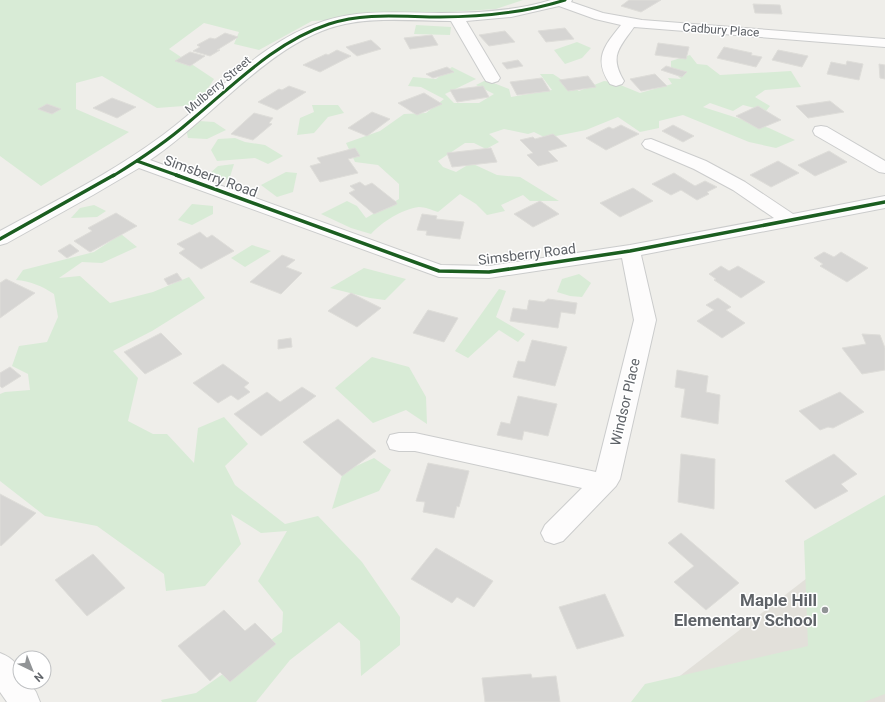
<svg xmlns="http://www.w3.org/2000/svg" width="885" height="702" font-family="Roboto,sans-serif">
  <rect width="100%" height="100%" fill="#efeeea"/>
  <path fill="#e2e0da" d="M 885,518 L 885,702 L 646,702 Z"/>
  <g fill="#d8ebd6">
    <path d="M 0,0 L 523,0 L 496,9 L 312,21 L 259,50 L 234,44 L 239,32 L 204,23 L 169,49 L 214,79 L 197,105 L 157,108 L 102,76 L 76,83 L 76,109 L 129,132 L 41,186 L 0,156 Z"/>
    <path d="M 416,25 L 451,27 L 450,35 L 414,34 Z"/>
    <path d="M 577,42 L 591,48 L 582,58 L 565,64 L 554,50 Z"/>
    <path d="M 690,55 L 697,64 L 707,65 L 720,75 L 791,71 L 801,87 L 765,90 L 755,97 L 770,106 L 766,111 L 743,105 L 733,111 L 710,103 L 703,107 L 769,128 L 795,140 L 776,148 L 749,142 L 683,115 L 659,121 L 659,128 L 640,132 L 618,117 L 586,130 L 546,138 L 534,132 L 528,134 L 504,129 L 489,134 L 499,142 L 486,149 L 474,143 L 465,143 L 438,161 L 443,167 L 456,172 L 471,163 L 497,175 L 520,177 L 559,201 L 530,201 L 523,195 L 501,205 L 505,211 L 487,215 L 476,204 L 460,194 L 438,212 C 432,210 425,207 419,207 C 402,209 382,222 371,234 L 351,228 L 321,214 L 347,201 L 357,206 L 366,218 L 399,199 L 399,184 L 378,165 L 355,162 L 346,143 L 380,131 L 404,114 L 426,113 L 444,99 L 421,87 L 408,86 L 413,77 L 436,79 L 452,67 L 476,79 L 445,94 L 454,103 L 479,103 L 494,94 L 476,85 L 486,80 L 509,89 L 511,97 L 552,90 L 540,74 L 553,74 L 579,91 L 604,81 L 613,82 L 640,93 L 672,84 L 668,78 L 681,79 L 671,69 L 671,61 Z"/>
    <path d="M 312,105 L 338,105 L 344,113 L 328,117 L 314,133 L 297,135 L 300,118 L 314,112 Z"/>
    <path d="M 199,121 L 214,122 L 226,130 L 207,139 L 188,138 L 186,129 Z"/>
    <path d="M 235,138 L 245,142 L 265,145 L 283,156 L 268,164 L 255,158 L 217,161 L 211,150 L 218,139 Z"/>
    <path d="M 234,164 L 229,180 L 208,175 L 218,166 Z"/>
    <path d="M 286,172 L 297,173 L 293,192 L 277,197 L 261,185 Z"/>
    <path d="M 192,204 L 213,206 L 213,214 L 192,225 L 178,220 Z"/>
    <path d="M 94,205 L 106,211 L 97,217 L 71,218 L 80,208 Z"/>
    <path d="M 121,234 L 137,247 L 102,263 L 82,262 L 59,278 L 80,276 L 110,303 L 153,292 L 189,277 L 205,298 L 152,331 L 113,351 L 138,378 L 128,421 L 153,434 L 167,434 L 194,463 L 198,428 L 224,417 L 248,444 L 225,466 L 235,485 L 285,524 L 318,516 L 362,562 L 400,617 L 400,645 L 361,676 L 360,641 L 339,622 L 290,660 L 256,702 L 162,702 L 161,700 L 196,693 L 282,632 L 283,612 L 258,581 L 287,531 L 261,533 L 231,514 L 241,544 L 205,586 L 166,591 L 164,574 L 97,526 L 45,516 L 0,481 L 0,394 L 5,392 L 30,390 L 28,374 L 12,366 L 19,346 L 47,342 L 58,317 L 54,294 C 42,286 30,281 16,280 L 23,270 L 94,252 Z"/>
    <path d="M 252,245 L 271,251 L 245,267 L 231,258 Z"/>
    <path d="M 364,268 L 406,279 L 385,300 L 370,298 L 330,288 Z"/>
    <path d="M 579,274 L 591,283 L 582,297 L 570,296 L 557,292 L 562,279 Z"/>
    <path d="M 499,289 L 506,291 L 496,317 L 525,334 L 518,342 L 499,330 L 468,358 L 455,351 Z"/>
    <path d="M 372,357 L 409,367 L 426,397 L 427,424 L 406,410 L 373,423 L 335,388 Z"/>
    <path d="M 374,458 L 391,470 L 379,491 L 332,509 L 343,472 Z"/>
    <path d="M 885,495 L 885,694 L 864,702 L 631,702 L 645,684 L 808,646 L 804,541 Z"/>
  </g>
  <g fill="#d6d5d3" stroke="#deddd9">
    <path d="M 629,0 L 661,0 L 641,12 L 621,6 Z"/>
    <path d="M 753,4 L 780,5 L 782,14 L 755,13 Z"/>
    <path d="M 565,28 L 574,39 L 546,42 L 538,31 Z"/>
    <path d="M 505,31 L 515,42 L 489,46 L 479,35 Z"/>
    <path d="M 225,33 L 238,37 L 217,50 L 220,50 L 210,56 L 193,51 L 200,47 L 197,45 L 210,38 L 215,39 Z"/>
    <path d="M 432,35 L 438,45 L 410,49 L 404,38 Z"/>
    <path d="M 371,40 L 381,49 L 357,56 L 346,47 Z"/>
    <path d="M 658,43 L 689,47 L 686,59 L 655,55 Z"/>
    <path d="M 724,47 L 752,53 L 751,55 L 762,57 L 756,67 L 717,58 Z"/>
    <path d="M 337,50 L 351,56 L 320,72 L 303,65 L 326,54 L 328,55 Z"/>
    <path d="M 778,50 L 808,56 L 802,67 L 772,60 Z"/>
    <path d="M 190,52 L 205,56 L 190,66 L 175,61 Z"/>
    <path d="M 518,60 L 523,66 L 507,69 L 502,63 Z"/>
    <path d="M 847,61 L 863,64 L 859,80 L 827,74 L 831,62 L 846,65 Z"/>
    <path d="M 879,64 L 885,65 L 885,79 L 880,78 Z"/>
    <path d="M 666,66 L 687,72 L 682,77 L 661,70 Z"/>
    <path d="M 447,67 L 454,72 L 433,78 L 426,74 Z"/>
    <path d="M 655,74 L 667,86 L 641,91 L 630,79 Z"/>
    <path d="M 588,76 L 596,87 L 568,91 L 559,80 Z"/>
    <path d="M 542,78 L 550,91 L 517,95 L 510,82 Z"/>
    <path d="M 289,86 L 306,92 L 277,110 L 258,102 L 279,89 L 282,90 Z"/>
    <path d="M 483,86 L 489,97 L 457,102 L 450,90 Z"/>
    <path d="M 424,93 L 442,104 L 417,115 L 398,103 Z"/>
    <path d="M 112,98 L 136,107 L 117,118 L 93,108 Z"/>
    <path d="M 830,101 L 844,112 L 808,118 L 796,106 Z"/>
    <path d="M 47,104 L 61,109 L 52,114 L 38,109 Z"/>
    <path d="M 758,106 L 766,111 L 781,120 L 759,129 L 736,116 Z"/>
    <path d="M 372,112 L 390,119 L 367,136 L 348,128 Z"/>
    <path d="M 254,113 L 273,118 L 269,123 L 272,124 L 253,140 L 231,134 Z"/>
    <path d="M 621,125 L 639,134 L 606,150 L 586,138 L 609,127 L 613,129 Z"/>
    <path d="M 673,125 L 694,136 L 683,142 L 662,131 Z"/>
    <path d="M 553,134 L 567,146 L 548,151 L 558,161 L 538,166 L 527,155 L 533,153 L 520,140 L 533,137 L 535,139 Z"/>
    <path d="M 355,148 L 360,156 L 348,159 L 358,173 L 320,182 L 310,166 L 321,163 L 317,158 Z"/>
    <path d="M 491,148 L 497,162 L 452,167 L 447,153 Z"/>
    <path d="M 829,151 L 847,162 L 815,176 L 798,165 Z"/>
    <path d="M 778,161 L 799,173 L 771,187 L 750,175 Z"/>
    <path d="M 674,173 L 695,186 L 705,181 L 717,187 L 707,192 L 709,194 L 697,200 L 681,190 L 671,195 L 652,184 Z"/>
    <path d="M 360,182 L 365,186 L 372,183 L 396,202 L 397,204 L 374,214 L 349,193 L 355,190 L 350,186 Z"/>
    <path d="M 633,188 L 653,201 L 620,217 L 600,203 Z"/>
    <path d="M 540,201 L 559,214 L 533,227 L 514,214 Z"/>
    <path d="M 116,213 L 137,226 L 90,252 L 74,241 L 92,231 L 88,228 Z"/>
    <path d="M 422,214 L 437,216 L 436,219 L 464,222 L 460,239 L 426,235 L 427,231 L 417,230 Z"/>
    <path d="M 200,232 L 207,238 L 212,235 L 234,251 L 201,269 L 179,253 L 185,249 L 177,244 Z"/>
    <path d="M 70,244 L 79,251 L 67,258 L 58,251 Z"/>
    <path d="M 824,252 L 834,257 L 841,252 L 868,268 L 847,282 L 820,266 L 823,264 L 814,258 Z"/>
    <path d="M 282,255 L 295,260 L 286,267 L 302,273 L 281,294 L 250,282 Z"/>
    <path d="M 721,266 L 729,271 L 738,266 L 765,282 L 741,298 L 714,280 L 716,279 L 709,274 Z"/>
    <path d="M 177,273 L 182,280 L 168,285 L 164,279 Z"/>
    <path d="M 6,279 L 35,293 L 0,318 L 0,283 Z"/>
    <path d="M 351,293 L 381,308 L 357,327 L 328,311 Z"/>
    <path d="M 718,298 L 731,307 L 726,310 L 745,323 L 722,338 L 697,321 L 714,310 L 706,305 Z"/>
    <path d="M 548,299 L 577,303 L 575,314 L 561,312 L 558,328 L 510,321 L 513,308 L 527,310 L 529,300 L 544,302 Z"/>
    <path d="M 428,310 L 458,318 L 444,342 L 413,333 Z"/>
    <path d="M 161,333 L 182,354 L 145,374 L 124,352 Z"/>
    <path d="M 862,334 L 880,335 L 885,348 L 885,370 L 862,374 L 842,348 L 866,344 Z"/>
    <path d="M 291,338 L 292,347 L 278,349 L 278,340 Z"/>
    <path d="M 532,340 L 567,347 L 555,386 L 513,377 L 518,361 L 525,362 Z"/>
    <path d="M 223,364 L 249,383 L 244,387 L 250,392 L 238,400 L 231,395 L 218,403 L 193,383 Z"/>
    <path d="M 10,367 L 21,376 L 2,388 L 0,386 L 0,373 Z"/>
    <path d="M 677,370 L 708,376 L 706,392 L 720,395 L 718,424 L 681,417 L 685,389 L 675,387 Z"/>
    <path d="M 302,387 L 316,396 L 261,436 L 234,414 L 267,392 L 280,402 Z"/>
    <path d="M 840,392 L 864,412 L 833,428 L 828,427 L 820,430 L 799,411 Z"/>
    <path d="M 518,396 L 557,404 L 548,436 L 524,431 L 522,440 L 497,435 L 501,422 L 510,424 Z"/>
    <path d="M 338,419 L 376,451 L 342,476 L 303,442 Z"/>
    <path d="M 681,454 L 715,459 L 714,509 L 678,502 Z"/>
    <path d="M 834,454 L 857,474 L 841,484 L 848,491 L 815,509 L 785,481 Z"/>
    <path d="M 428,463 L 469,471 L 459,507 L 457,506 L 454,518 L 423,512 L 425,502 L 416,501 Z"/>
    <path d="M 0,494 L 36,513 L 1,546 L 0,545 Z"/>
    <path d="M 681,533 L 739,583 L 706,610 L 674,582 L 694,566 L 668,543 Z"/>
    <path d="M 436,548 L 493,581 L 474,607 L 457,597 L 452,603 L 411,579 Z"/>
    <path d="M 93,554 L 125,588 L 87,616 L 55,580 Z"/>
    <path d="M 605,594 L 624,636 L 577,649 L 559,607 Z"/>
    <path d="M 224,610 L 245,631 L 255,623 L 276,644 L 230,682 L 220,672 L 210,681 L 178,646 Z"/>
    <path d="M 531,674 L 532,678 L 556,676 L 560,702 L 485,702 L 482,678 Z"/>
  </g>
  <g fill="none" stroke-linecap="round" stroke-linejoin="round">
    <defs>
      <g id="minor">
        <path d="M 551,0 L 572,0 L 571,2 L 603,13 L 642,20 L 885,39 L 885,47 L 634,27 C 619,48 609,56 624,81 L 622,84 L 616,86 L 610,84 C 593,59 604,46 621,25 L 595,19 L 559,6 L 511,17 L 466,21 L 500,78 L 498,81 L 492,83 L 486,81 L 484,78 L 451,21 C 416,21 380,17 345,24 C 272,39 212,119 150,160 L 441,265 L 489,266 L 630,245 L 774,218 L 733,190 L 694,169 L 645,148 L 642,144 L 645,140 L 651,139 L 706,161 L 745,182 L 793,214 L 885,196 L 885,208 L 641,255 L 656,320 L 620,479 L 616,486 L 563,541 L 554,544 L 545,541 L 541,533 L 545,525 L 582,488 L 415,451 L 399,451 L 390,449 L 387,442 L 390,435 L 399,433 L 415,433 L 596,472 L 634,320 L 622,258 L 489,278 L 439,277 L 139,168 L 93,195 L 7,243 L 0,245 L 0,231 C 55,201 112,173 163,135 C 216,96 259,42 324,21 C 362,9 401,13 441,13 C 477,13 516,11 551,0 Z"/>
        <path d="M 821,126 L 827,127 L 885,161 L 885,173 L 879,172 L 815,135 L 813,131 L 815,127 Z"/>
        <path d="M 0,653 C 15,659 20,666 20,682 L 29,682 L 36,692 L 40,702 L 7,702 L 0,692 Z"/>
      </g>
    </defs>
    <use href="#minor" stroke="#cbcccc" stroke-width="2"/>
    <use href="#minor" fill="#fdfcfc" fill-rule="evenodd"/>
    <defs>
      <g id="cycleway-far1">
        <path d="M 137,161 L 179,176"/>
        <path d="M 113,176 C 139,160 165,143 189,122 C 233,86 274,42 329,24 C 365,12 403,17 440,17 C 483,17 524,13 565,0"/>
      </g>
      <g id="cycleway">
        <path d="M 176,175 L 439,271 L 489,272 L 630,251 L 885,202"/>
        <path d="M 0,239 L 114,175"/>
      </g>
    </defs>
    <use href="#cycleway-far1" stroke="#fff" stroke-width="5"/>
    <use href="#cycleway" stroke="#fff" stroke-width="6"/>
    <use href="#cycleway-far1" stroke="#1b5e20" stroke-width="3"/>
    <use href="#cycleway" stroke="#1b5e20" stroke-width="3.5"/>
  </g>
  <circle fill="#919496" stroke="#fff" stroke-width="1.5" cx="825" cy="610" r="4"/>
  <g text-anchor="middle" stroke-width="3" stroke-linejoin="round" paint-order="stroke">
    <g font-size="12" fill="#5f6368" stroke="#fff">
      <text transform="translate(721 30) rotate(4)" y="4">Cadbury Place</text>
      <text transform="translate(218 85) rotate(-40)" y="4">Mulberry Street</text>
    </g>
    <g font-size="14" fill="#5f6368" stroke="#fff">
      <text transform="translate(211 176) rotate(20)" y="5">Simsberry Road</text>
      <text transform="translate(527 254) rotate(-7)" y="5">Simsberry Road</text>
      <text transform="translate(625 402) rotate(-77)" y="5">Windsor Place</text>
    </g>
    <g font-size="17" font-weight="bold" fill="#5f6368" stroke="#fff" text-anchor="end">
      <text x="817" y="606">Maple Hill<tspan x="817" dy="20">Elementary School</tspan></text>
    </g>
  </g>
  <g transform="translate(32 670) rotate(137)"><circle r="19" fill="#ffffff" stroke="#bfc1c3"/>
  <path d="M0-3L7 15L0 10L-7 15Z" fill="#919496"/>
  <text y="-6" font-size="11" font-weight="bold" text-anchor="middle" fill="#5f6368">N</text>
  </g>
</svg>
